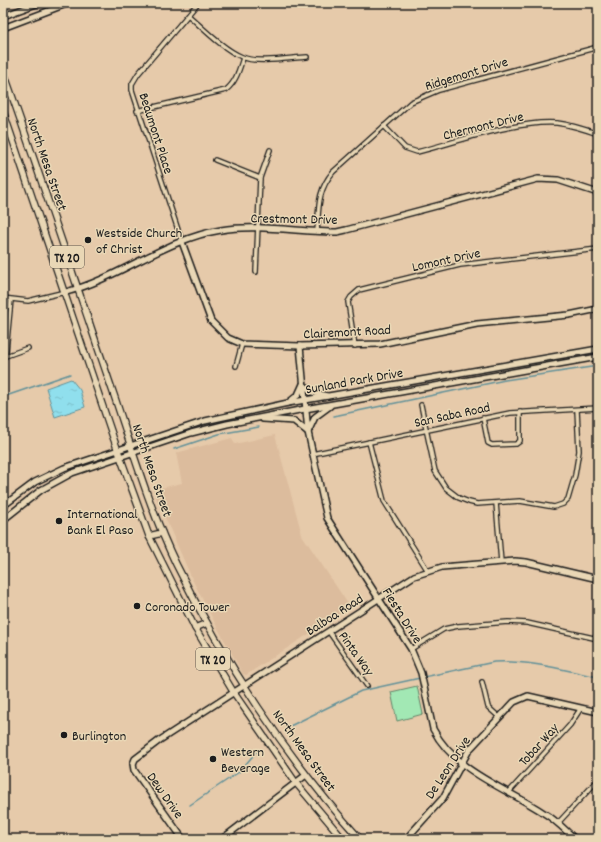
<svg xmlns="http://www.w3.org/2000/svg" width="601" height="842" font-family="Dekko,sans-serif">
  <defs>
    <pattern id="water-ripples" width="26" height="14" patternUnits="userSpaceOnUse"><rect width="26" height="14" fill="#90dfed"/><path d="M2 4q2-2 4 0t4 0M15 11q2-2 4 0t4 0" fill="none" stroke="#7cbfcb"/></pattern>
  </defs>
  <rect width="100%" height="100%" fill="#e6caaa"/>
  <filter id="ink" filterUnits="userSpaceOnUse"><feTurbulence type="fractalNoise" baseFrequency=".025" numOctaves="2"/><feDisplacementMap in="SourceGraphic" scale="8" xChannelSelector="R" yChannelSelector="G"/><feConvolveMatrix kernelMatrix="1 2 1 2 8 2 1 2 1" color-interpolation-filters="sRGB"/></filter>
  <g filter="url(#ink)">
    <path fill="#dcbc9d" d="M 275,435 L 302,535 L 350,607 L 246,675 L 243,674 L 216,625 L 193,581 L 153,490 L 182,483 L 176,453 L 232,438 L 235,444 Z"/>
    <path fill="#a2e8b4" stroke="#5f8268" d="M 417,686 L 423,714 L 397,721 L 391,692 Z"/>
    <path fill="url(#water-ripples)" stroke="#629199" d="M 71,379 L 80,390 L 85,407 L 55,417 L 46,388 Z"/>
    <g fill="none" stroke-linecap="round" stroke-linejoin="round">
      <g stroke="#629199" stroke-width="1.5">
        <path d="M 3,397 L 70,374"/>
        <path d="M 334,416 L 505,380 L 598,366"/>
        <path d="M 174,449 L 219,434 L 259,427"/>
        <path d="M 424,677 L 494,662 C 530,660 564,670 598,677"/>
        <path d="M 286,728 L 361,691 L 420,678"/>
        <path d="M 190,805 L 239,772 L 257,751"/>
      </g>
      <defs>
        <g id="street">
          <path d="M 188,15 C 203,28 224,50 242,57 C 259,64 289,58 307,57"/>
          <path d="M 137,111 L 226,90 C 236,82 239,70 243,58"/>
          <path d="M 384,126 L 405,148 L 417,152 C 457,142 517,120 557,123 C 571,125 584,129 598,134"/>
          <path d="M 215,160 L 260,178"/>
          <path d="M 317,232 C 319,208 317,191 333,172 L 411,102 L 439,90 L 598,47"/>
          <path d="M 182,242 L 132,90 L 132,84 L 138,74 L 198,3"/>
          <path d="M 256,272 L 260,178 L 270,150"/>
          <path d="M 3,298 L 28,301 L 65,292"/>
          <path d="M 355,346 L 348,302 L 351,297 L 359,290 L 460,265 L 598,249"/>
          <path d="M 3,356 L 6,351 L 11,300"/>
          <path d="M 3,357 L 28,348"/>
          <path d="M 236,366 L 242,344"/>
          <path d="M 421,405 L 435,471 L 446,488 L 459,498 L 469,502 L 477,504 L 520,501 L 554,507 L 563,504 L 568,499 L 575,475 L 579,451 L 577,410"/>
          <path d="M 483,418 L 488,443 L 492,445 L 516,444 L 520,441 L 520,412"/>
          <path d="M 369,442 L 384,501 L 428,571"/>
          <path d="M 312,454 L 510,413 L 598,408"/>
          <path d="M 496,503 L 501,562"/>
          <path d="M 329,632 L 367,686"/>
          <path d="M 411,649 L 444,629 L 458,626 L 508,622 L 527,623 L 598,639"/>
          <path d="M 482,682 L 488,707 L 499,717"/>
          <path d="M 509,792 L 570,725 L 581,708"/>
          <path d="M 558,823 L 598,780"/>
        </g>
        <g id="secondary">
          <path d="M 6,15 L 39,3"/>
          <path d="M 3,28 L 69,3"/>
          <path d="M 182,242 L 211,321 L 228,338 L 242,344 L 300,346 L 380,344 L 477,324 L 569,315 L 598,309"/>
          <path d="M 66,292 C 120,278 165,239 221,230 C 255,224 301,232 337,232 L 346,230 L 538,179 L 558,180 L 598,193"/>
          <path d="M 300,346 L 308,432 L 327,518 L 411,649 L 421,673 L 433,729 C 455,772 506,788 544,813 C 556,820 565,830 575,839"/>
          <path d="M 288,403 L 298,395 L 303,384 L 312,392 L 327,396"/>
          <path d="M 263,419 L 294,421 L 308,432 L 315,417 L 330,406"/>
          <path d="M 3,506 L 35,482 L 64,468 L 205,421 L 288,403 L 598,349"/>
          <path d="M 3,520 L 41,490 L 72,473 L 191,433 L 227,424 L 305,409 L 598,357"/>
          <path d="M 183,839 L 134,770 L 133,764 L 135,759 L 160,740 L 414,576 L 442,567 L 515,561 L 526,562 L 598,579"/>
          <path d="M 222,839 L 306,775"/>
          <path d="M 406,839 L 443,798 L 469,750 L 514,702 L 528,696 L 598,712"/>
        </g>
        <g id="primary">
          <path d="M 3,13 L 8,14"/>
          <path d="M 3,70 C 41,178 77,287 114,395 C 133,452 150,510 176,564 C 223,660 288,760 360,839"/>
          <path d="M 3,111 L 113,437 L 149,536 L 195,628 L 234,693 L 296,783 L 343,839"/>
          <path d="M 149,536 L 162,533"/>
          <path d="M 195,628 L 207,623"/>
        </g>
      </defs>
      <use href="#street" stroke="#1c1c1c" stroke-width="6"/>
      <use href="#secondary" stroke="#1c1c1c" stroke-width="8"/>
      <use href="#primary" stroke="#1c1c1c" stroke-width="8"/>
      <use href="#street" stroke="#e9d7b5" stroke-width="3.5"/>
      <use href="#secondary" stroke="#e9d7b5" stroke-width="5"/>
      <use href="#primary" stroke="#e9d7b5" stroke-width="5.5"/>
    </g>
  </g>
  <g fill="#1c1c1c" stroke="#e9d7b5" stroke-width="1.5">
    <circle cx="88" cy="240" r="4"/>
    <circle cx="59" cy="521" r="4"/>
    <circle cx="137" cy="606" r="4"/>
    <circle cx="64" cy="735" r="4"/>
    <circle cx="213" cy="759" r="4"/>
  </g>
  <g text-anchor="middle" stroke-width="3" stroke-linejoin="round" paint-order="stroke">
    <g fill="#e9d7b5" stroke="#5a544a" stroke-width="1">
      <rect x="50" y="246" width="34" height="22" rx="3"/>
      <rect x="196" y="648" width="34" height="22" rx="3"/>
    </g>
    <g font-size="13" font-weight="bold" fill="#1c1c1c">
      <text x="67" y="262">TX 20</text>
      <text x="213" y="664">TX 20</text>
    </g>
    <g font-size="14" fill="#1c1c1c" stroke="#e9d7b5">
      <text transform="translate(466 73) rotate(-17)" y="5">Ridgemont Drive</text>
      <text transform="translate(483 125) rotate(-14)" y="5">Chermont Drive</text>
      <text transform="translate(157 133) rotate(72)" y="5">Beaumont Place</text>
      <text transform="translate(48 164) rotate(71)" y="5">North Mesa Street</text>
      <text transform="translate(294 218) rotate(1)" y="5">Crestmont Drive</text>
      <text transform="translate(446 259) rotate(-12)" y="5">Lomont Drive</text>
      <text transform="translate(347 331) rotate(-3)" y="5">Clairemont Road</text>
      <text transform="translate(354 380) rotate(-10)" y="5">Sunland Park Drive</text>
      <text transform="translate(452 414) rotate(-12)" y="5">San Saba Road</text>
      <text transform="translate(153 470) rotate(71)" y="5">North Mesa Street</text>
      <text transform="translate(334 614) rotate(-33)" y="5">Balboa Road</text>
      <text transform="translate(403 615) rotate(58)" y="5">Fiesta Drive</text>
      <text transform="translate(357 653) rotate(55)" y="5">Pinta Way</text>
      <text transform="translate(538 744) rotate(-48)" y="5">Tobar Way</text>
      <text transform="translate(305 750) rotate(54)" y="5">North Mesa Street</text>
      <text transform="translate(447 767) rotate(-57)" y="5">De Leon Drive</text>
      <text transform="translate(166 795) rotate(55)" y="5">Dew Drive</text>
    </g>
    <g font-size="14" fill="#1c1c1c" stroke="#e9d7b5" text-anchor="start">
      <text x="96" y="237">Westside Church<tspan x="96" dy="16">of Christ</tspan></text>
      <text x="67" y="518">International<tspan x="67" dy="16">Bank El Paso</tspan></text>
      <text x="145" y="611">Coronado Tower</text>
      <text x="72" y="740">Burlington</text>
      <text x="221" y="756">Western<tspan x="221" dy="16">Beverage</tspan></text>
    </g>
  </g>
  <rect width="601" height="842" fill="none" stroke="#e9d7b5" stroke-width="16"/>
  <rect x="8" y="8" width="585" height="826" fill="none" stroke="#1c1c1c" stroke-width="1.5" filter="url(#ink)"/>
</svg>
